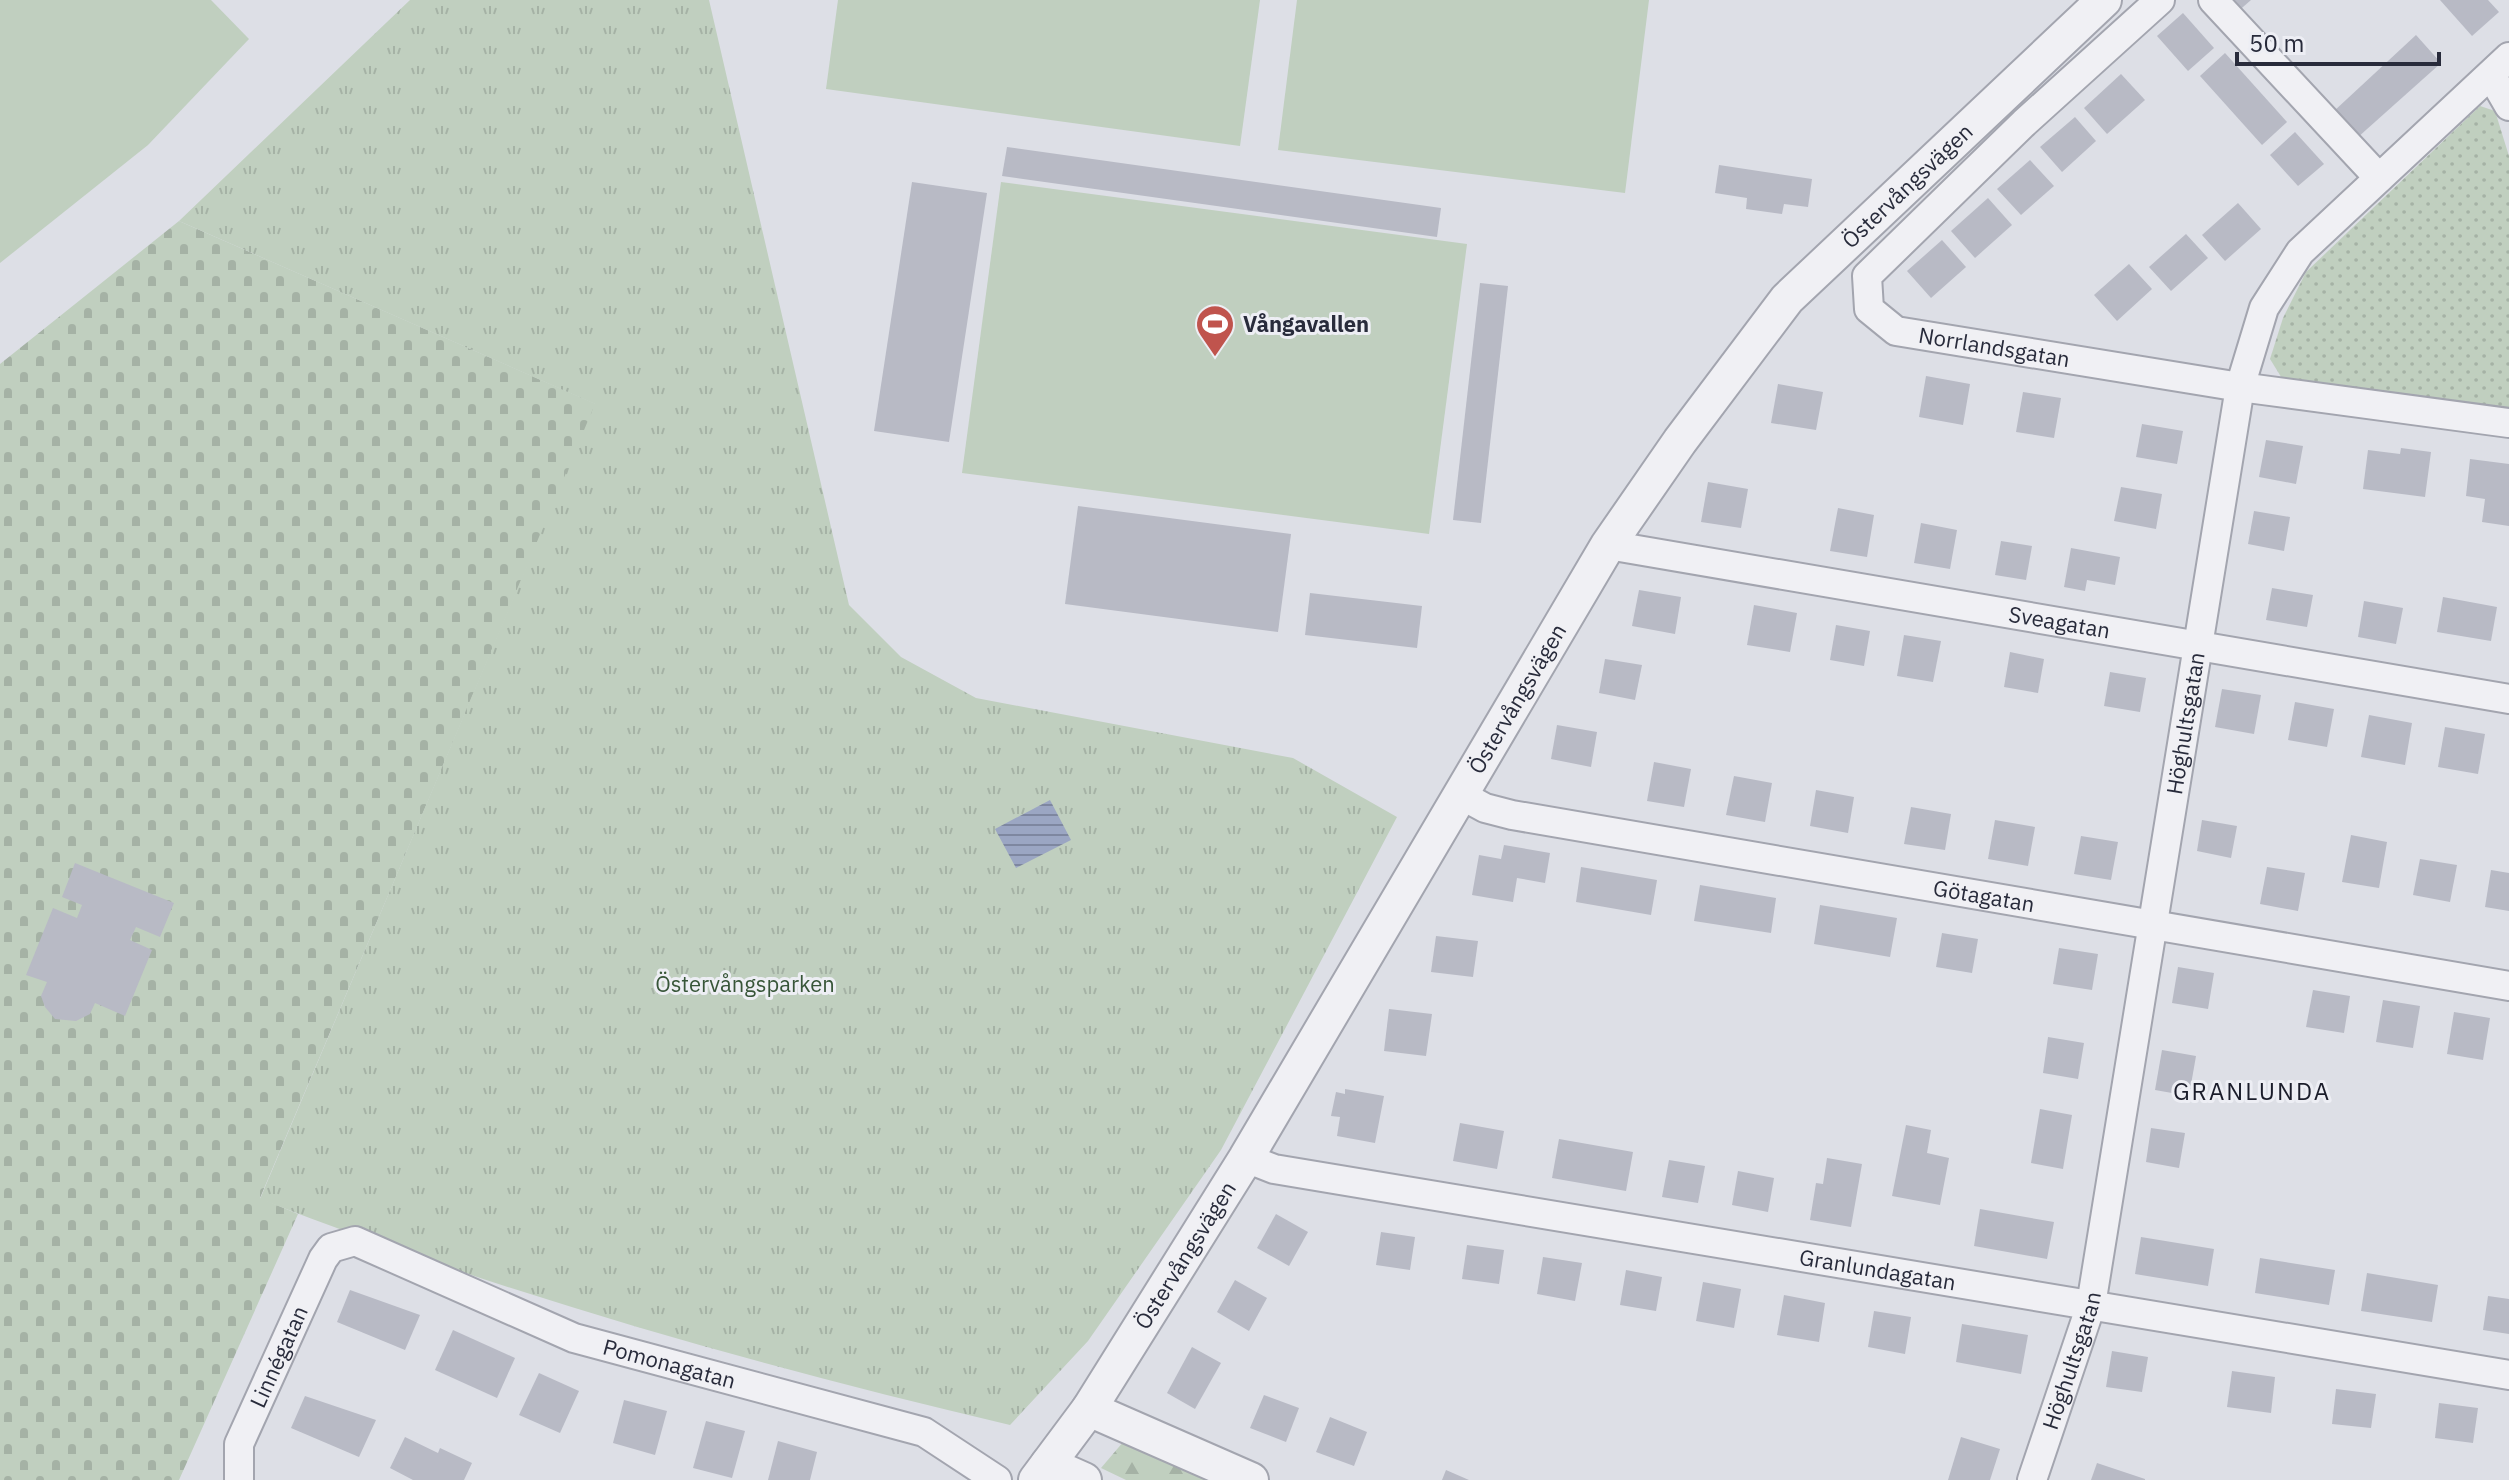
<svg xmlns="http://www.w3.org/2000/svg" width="2509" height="1480" font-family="'IBM Plex Sans',sans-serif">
  <defs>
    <pattern id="grass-dots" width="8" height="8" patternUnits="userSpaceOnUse" patternTransform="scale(2)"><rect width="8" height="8" fill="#c0cfbf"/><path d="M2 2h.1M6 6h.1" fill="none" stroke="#a5b2a5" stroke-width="1.8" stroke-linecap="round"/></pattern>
    <pattern id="forest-firs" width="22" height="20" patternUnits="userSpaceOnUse" patternTransform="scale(2)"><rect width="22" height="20" fill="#c0cfbf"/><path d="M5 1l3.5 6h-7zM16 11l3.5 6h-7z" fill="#a5b2a5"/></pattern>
    <pattern id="cemetery-stones" width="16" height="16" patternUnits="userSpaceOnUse" patternTransform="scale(2)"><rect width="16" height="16" fill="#c0cfbf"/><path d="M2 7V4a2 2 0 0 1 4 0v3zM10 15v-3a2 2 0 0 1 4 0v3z" fill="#a5b2a5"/></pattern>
    <pattern id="park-tufts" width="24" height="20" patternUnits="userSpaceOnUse" patternTransform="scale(2)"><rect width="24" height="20" fill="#c0cfbf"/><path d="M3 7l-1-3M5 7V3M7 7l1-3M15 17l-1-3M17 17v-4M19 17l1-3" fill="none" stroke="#a5b2a5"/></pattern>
    <pattern id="water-rules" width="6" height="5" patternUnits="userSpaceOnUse" patternTransform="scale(2)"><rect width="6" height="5" fill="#9ba6c3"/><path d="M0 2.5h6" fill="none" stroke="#7e87a0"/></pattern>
  </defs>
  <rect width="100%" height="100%" fill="#dddfe6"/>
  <path fill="url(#grass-dots)" d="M 2480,106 L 2495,111 L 2509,156 L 2509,408 L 2283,380 L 2270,359 L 2283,318 L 2306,272 Z"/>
  <path fill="url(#forest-firs)" d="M 1124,1441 L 1212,1480 L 1126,1480 L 1101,1468 Z"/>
  <path fill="url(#cemetery-stones)" d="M 179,221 L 596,404 L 260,1198 L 298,1214 L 179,1480 L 0,1480 L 0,364 Z"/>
  <path fill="url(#park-tufts)" d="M 410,0 L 709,0 L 849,605 L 901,657 L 976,698 L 1293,758 L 1397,817 L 1221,1150 L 1088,1341 L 1010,1425 C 756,1365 504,1294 260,1199 L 595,404 L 179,221 Z"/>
  <g fill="#c0cfbf">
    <path d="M 0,0 L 211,0 L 249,39 L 148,145 L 0,263 Z"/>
    <path d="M 838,0 L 1260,0 L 1240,146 L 826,89 Z"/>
    <path d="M 1297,0 L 1649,0 L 1625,193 L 1278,150 Z"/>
    <path d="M 1001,182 L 1467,244 L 1429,534 L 962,473 Z"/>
  </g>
  <path fill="url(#water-rules)" d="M 1050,800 L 1071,840 L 1016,868 L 995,829 Z"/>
  <g fill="#b8bac5">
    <path d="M 2222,0 L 2251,0 L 2235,14 Z"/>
    <path d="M 2440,0 L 2488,0 L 2499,12 L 2472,36 Z"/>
    <path d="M 2183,13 L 2214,48 L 2188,71 L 2157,36 Z"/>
    <path d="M 2416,35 L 2441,63 L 2357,138 L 2333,112 Z"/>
    <path d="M 2225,53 L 2287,122 L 2262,145 L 2200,76 Z"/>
    <path d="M 2121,74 L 2145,100 L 2107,134 L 2084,108 Z"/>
    <path d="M 2075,117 L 2096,141 L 2062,172 L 2040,147 Z"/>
    <path d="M 2295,132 L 2324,164 L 2298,186 L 2270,155 Z"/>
    <path d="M 1007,147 L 1441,208 L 1437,237 L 1002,176 Z"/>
    <path d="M 2030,160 L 2054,186 L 2021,215 L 1997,189 Z"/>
    <path d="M 1719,165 L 1812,179 L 1808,207 L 1784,204 L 1782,214 L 1746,209 L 1747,198 L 1715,193 Z"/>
    <path d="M 912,182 L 987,193 L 949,442 L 874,431 Z"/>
    <path d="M 1988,198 L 2012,225 L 1975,258 L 1951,231 Z"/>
    <path d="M 2238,203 L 2261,229 L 2225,261 L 2202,235 Z"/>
    <path d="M 2186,234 L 2208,258 L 2171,291 L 2149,267 Z"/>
    <path d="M 1942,240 L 1966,267 L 1931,298 L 1907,271 Z"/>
    <path d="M 2129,264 L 2152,289 L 2117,321 L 2094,295 Z"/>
    <path d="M 1480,283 L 1508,286 L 1481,523 L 1453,520 Z"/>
    <path d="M 1926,376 L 1970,384 L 1963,425 L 1919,417 Z"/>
    <path d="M 1778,384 L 1823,392 L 1816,430 L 1771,423 Z"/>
    <path d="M 2023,392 L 2061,398 L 2054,438 L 2016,432 Z"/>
    <path d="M 2142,424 L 2183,431 L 2177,464 L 2136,457 Z"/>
    <path d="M 2266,440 L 2303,446 L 2296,484 L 2259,477 Z"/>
    <path d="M 2401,448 L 2431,452 L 2425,497 L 2363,489 L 2368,450 L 2400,454 Z"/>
    <path d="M 2470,459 L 2509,464 L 2509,526 L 2482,522 L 2485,499 L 2466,496 Z"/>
    <path d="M 1708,482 L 1748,489 L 1741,528 L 1701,522 Z"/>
    <path d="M 2121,487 L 2162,494 L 2156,529 L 2114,521 Z"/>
    <path d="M 1078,506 L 1291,534 L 1278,632 L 1065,604 Z"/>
    <path d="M 1838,508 L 1874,515 L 1867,557 L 1830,551 Z"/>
    <path d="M 2254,511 L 2290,517 L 2284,551 L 2248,544 Z"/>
    <path d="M 1921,523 L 1957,530 L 1950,569 L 1914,563 Z"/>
    <path d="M 2001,541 L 2032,546 L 2026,580 L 1995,575 Z"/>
    <path d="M 2071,548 L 2120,557 L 2115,585 L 2087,580 L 2085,591 L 2064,587 Z"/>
    <path d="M 2272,588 L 2313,595 L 2307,627 L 2266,620 Z"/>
    <path d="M 1639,590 L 1681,597 L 1675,634 L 1632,626 Z"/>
    <path d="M 1310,593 L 1422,606 L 1417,648 L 1305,635 Z"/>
    <path d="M 2443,597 L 2497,607 L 2491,641 L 2437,632 Z"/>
    <path d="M 2364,601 L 2403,608 L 2396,644 L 2358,637 Z"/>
    <path d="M 1754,605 L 1797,613 L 1790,652 L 1747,645 Z"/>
    <path d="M 1836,625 L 1870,631 L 1864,666 L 1830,660 Z"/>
    <path d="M 1904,635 L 1941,641 L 1933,682 L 1897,676 Z"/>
    <path d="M 2010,652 L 2044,659 L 2038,693 L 2004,687 Z"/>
    <path d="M 1605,659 L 1642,665 L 1635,700 L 1599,693 Z"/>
    <path d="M 2110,672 L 2146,678 L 2140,712 L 2104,706 Z"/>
    <path d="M 2222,689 L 2261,695 L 2254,734 L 2215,727 Z"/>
    <path d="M 2295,702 L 2334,709 L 2327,747 L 2288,740 Z"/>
    <path d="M 2369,715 L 2412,723 L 2405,765 L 2361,757 Z"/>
    <path d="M 1557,725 L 1597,732 L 1591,767 L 1551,759 Z"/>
    <path d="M 2445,727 L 2485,734 L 2478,774 L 2438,767 Z"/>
    <path d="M 1654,762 L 1691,769 L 1684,807 L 1647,801 Z"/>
    <path d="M 1734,776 L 1772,783 L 1765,822 L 1726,815 Z"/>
    <path d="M 1816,790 L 1854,797 L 1848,833 L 1810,826 Z"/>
    <path d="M 1911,807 L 1951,814 L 1945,850 L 1904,844 Z"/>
    <path d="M 1995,820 L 2035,827 L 2028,866 L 1988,859 Z"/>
    <path d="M 2202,820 L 2237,826 L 2231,858 L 2197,851 Z"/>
    <path d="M 2351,835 L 2387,842 L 2379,888 L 2342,882 Z"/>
    <path d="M 2081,836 L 2118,842 L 2111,880 L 2074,874 Z"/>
    <path d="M 1504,845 L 1550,853 L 1545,883 L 1517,878 L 1513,902 L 1472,895 L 1479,855 L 1501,859 Z"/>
    <path d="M 2420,859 L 2457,865 L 2450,902 L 2413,895 Z"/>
    <path d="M 75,863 L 174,903 L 160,937 L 136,927 L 130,940 L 152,950 L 125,1016 L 95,1003 L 90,1014 L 76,1021 L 55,1019 L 45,1007 L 41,996 L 47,982 L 26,975 L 53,908 L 77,918 L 82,905 L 62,897 Z"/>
    <path d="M 1581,867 L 1657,880 L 1651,915 L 1576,902 Z"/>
    <path d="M 2267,867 L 2305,873 L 2298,911 L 2260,904 Z"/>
    <path d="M 2491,870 L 2509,873 L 2509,911 L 2485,907 Z"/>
    <path d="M 1700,885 L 1776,898 L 1771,933 L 1694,921 Z"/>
    <path d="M 1820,905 L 1897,918 L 1890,957 L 1814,944 Z"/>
    <path d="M 1942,933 L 1978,939 L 1972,973 L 1936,967 Z"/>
    <path d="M 1436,936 L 1478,941 L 1473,977 L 1431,972 Z"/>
    <path d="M 2059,948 L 2098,954 L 2092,990 L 2053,984 Z"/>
    <path d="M 2178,967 L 2214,973 L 2208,1009 L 2172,1003 Z"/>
    <path d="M 2313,990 L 2350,996 L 2344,1033 L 2306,1027 Z"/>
    <path d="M 2383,1000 L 2420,1006 L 2413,1048 L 2376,1042 Z"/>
    <path d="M 1389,1009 L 1432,1014 L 1426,1056 L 1384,1051 Z"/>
    <path d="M 2454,1012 L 2490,1018 L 2483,1060 L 2447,1054 Z"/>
    <path d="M 2048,1037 L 2084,1043 L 2078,1079 L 2043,1073 Z"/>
    <path d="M 2162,1050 L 2196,1056 L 2189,1096 L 2155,1090 Z"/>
    <path d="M 1345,1089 L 1384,1096 L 1375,1143 L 1337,1136 L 1340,1117 L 1331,1116 L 1336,1092 L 1345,1094 Z"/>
    <path d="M 2040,1109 L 2072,1115 L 2063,1169 L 2031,1163 Z"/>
    <path d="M 1460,1123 L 1504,1131 L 1497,1169 L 1453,1161 Z"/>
    <path d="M 1906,1125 L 1931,1130 L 1927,1153 L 1949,1158 L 1940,1205 L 1892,1196 Z"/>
    <path d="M 2151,1128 L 2185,1133 L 2179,1168 L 2146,1162 Z"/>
    <path d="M 1559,1139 L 1633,1152 L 1626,1191 L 1552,1178 Z"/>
    <path d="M 1827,1158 L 1862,1164 L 1851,1227 L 1810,1220 L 1816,1183 L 1823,1184 Z"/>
    <path d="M 1669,1160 L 1705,1166 L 1698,1203 L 1662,1197 Z"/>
    <path d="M 1738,1171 L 1774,1178 L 1768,1212 L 1732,1205 Z"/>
    <path d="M 1980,1209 L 2054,1222 L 2047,1259 L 1974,1246 Z"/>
    <path d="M 1276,1214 L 1308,1232 L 1289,1266 L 1257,1248 Z"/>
    <path d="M 1381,1232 L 1415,1237 L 1410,1270 L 1376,1265 Z"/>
    <path d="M 2141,1237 L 2214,1249 L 2208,1286 L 2135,1274 Z"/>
    <path d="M 1467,1245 L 1504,1250 L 1499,1284 L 1462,1279 Z"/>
    <path d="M 1543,1257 L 1582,1263 L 1575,1301 L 1537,1294 Z"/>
    <path d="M 2260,1258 L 2335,1270 L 2329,1305 L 2255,1293 Z"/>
    <path d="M 1626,1270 L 1662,1277 L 1656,1311 L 1620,1305 Z"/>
    <path d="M 2367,1273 L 2438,1285 L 2432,1322 L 2361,1311 Z"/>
    <path d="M 1235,1280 L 1267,1298 L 1249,1331 L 1217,1312 Z"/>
    <path d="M 1703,1282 L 1741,1289 L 1734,1328 L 1696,1321 Z"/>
    <path d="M 350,1290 L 420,1315 L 405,1350 L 337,1322 Z"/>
    <path d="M 1784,1295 L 1825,1303 L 1819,1342 L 1777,1335 Z"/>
    <path d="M 2488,1296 L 2509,1299 L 2509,1334 L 2483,1330 Z"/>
    <path d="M 1874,1311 L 1911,1317 L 1905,1354 L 1868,1347 Z"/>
    <path d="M 1962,1324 L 2028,1335 L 2021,1374 L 1956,1362 Z"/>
    <path d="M 453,1330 L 515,1358 L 497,1398 L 435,1370 Z"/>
    <path d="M 1192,1347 L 1221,1363 L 1195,1409 L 1167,1393 Z"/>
    <path d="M 2112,1351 L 2148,1357 L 2142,1392 L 2106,1387 Z"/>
    <path d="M 2232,1371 L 2275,1377 L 2271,1413 L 2227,1407 Z"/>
    <path d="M 539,1373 L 579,1391 L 560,1433 L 519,1415 Z"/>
    <path d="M 2336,1389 L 2376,1394 L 2371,1428 L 2332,1424 Z"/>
    <path d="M 1264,1395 L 1299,1408 L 1286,1442 L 1250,1428 Z"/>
    <path d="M 305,1396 L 376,1420 L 359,1457 L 291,1428 Z"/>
    <path d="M 624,1400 L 667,1411 L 655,1455 L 613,1443 Z"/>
    <path d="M 2439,1403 L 2478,1408 L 2473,1443 L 2435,1438 Z"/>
    <path d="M 1330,1417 L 1367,1432 L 1354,1466 L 1316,1452 Z"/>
    <path d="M 706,1421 L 745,1431 L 732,1478 L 693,1468 Z"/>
    <path d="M 405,1437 L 438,1453 L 440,1448 L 472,1463 L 464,1480 L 413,1480 L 390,1468 Z"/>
    <path d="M 1961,1437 L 2000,1449 L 1990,1480 L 1948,1480 Z"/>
    <path d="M 778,1441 L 817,1452 L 810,1480 L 768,1480 Z"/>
    <path d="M 2097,1463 L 2145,1479 L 2145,1480 L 2091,1480 Z"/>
    <path d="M 1446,1470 L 1469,1480 L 1442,1480 Z"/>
  </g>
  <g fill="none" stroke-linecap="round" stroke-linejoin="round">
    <defs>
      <g id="minor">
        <path id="s1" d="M 2160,0 L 2024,123 L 1867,276 L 1869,309 L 1896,331 L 2240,387 L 2509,423"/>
        <path d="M 2213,0 L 2379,178"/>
        <path d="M 2491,75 L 2509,106"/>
        <path id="s2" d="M 1608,545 L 2509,699"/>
        <path id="s3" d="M 1461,795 L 1485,808 L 1512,815 L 2509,986"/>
        <path id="s4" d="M 1246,1158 L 1274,1169 L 2509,1375"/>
        <path id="s5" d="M 239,1480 L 239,1444 L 323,1259 L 331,1248 L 355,1241 L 574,1338 L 924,1432 L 997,1480"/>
        <path id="s6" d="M 2032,1480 L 2091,1305 L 2240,387 L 2264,308 L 2300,252 L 2509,57"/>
      </g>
      <g id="tertiary">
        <path d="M 1089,1409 L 1251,1480"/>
        <path d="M 1048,1464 L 1084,1480"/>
        <path id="s7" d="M 1036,1480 L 1089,1409 L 1246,1158 L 1608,545 L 1680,441 L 1787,299 L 2104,0"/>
      </g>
    </defs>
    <use href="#minor" stroke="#a3a5af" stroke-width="32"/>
    <use href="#tertiary" stroke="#a3a5af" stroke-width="38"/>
    <use href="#minor" stroke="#f0f0f4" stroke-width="28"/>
    <use href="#tertiary" stroke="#f0f0f4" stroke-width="34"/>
  </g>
  <defs>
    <symbol id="stadium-pin" viewBox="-11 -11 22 30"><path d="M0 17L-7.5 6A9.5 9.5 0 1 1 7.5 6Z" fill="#c0544d" stroke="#edeef4"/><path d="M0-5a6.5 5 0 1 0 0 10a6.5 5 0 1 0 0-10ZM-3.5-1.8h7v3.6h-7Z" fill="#fff"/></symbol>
  </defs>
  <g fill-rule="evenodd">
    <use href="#stadium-pin" x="1193" y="302" width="44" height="60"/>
  </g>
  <g text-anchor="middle" stroke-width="6" stroke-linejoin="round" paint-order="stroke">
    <g font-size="22" fill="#282b3b" stroke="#edeef4">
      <text dy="8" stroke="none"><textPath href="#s7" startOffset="1566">Östervångsvägen</textPath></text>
      <text dy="8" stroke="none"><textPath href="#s1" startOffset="570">Norrlandsgatan</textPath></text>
      <text dy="8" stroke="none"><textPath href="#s2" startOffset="458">Sveagatan</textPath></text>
      <text dy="8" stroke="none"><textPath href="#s7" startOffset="918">Östervångsvägen</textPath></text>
      <text dy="8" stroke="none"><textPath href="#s6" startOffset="774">Höghultsgatan</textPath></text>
      <text dy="8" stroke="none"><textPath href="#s3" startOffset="534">Götagatan</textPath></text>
      <text dy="8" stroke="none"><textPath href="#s7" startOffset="270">Östervångsvägen</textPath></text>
      <text dy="8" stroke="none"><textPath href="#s4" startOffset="642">Granlundagatan</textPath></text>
      <text dy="8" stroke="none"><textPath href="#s5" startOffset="132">Linnégatan</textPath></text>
      <text dy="8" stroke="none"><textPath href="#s6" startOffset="126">Höghultsgatan</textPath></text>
      <text dy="8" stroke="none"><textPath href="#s5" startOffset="616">Pomonagatan</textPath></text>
    </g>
    <g font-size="22" font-weight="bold" fill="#282b3b" stroke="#edeef4" text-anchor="start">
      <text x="1243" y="332">Vångavallen</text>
    </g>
    <g font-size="22" fill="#375538" stroke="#edeef4">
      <text x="745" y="992">Östervångsparken</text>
    </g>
    <g font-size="24" letter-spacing="2" fill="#1b1d2b" stroke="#edeef4">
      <text x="2252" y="1100">GRANLUNDA</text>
    </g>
  </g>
  <path d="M2237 52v12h202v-12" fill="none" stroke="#282b3b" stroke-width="4"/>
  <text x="2249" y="52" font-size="24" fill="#282b3b" stroke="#edeef4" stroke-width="6" paint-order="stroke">50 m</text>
</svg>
